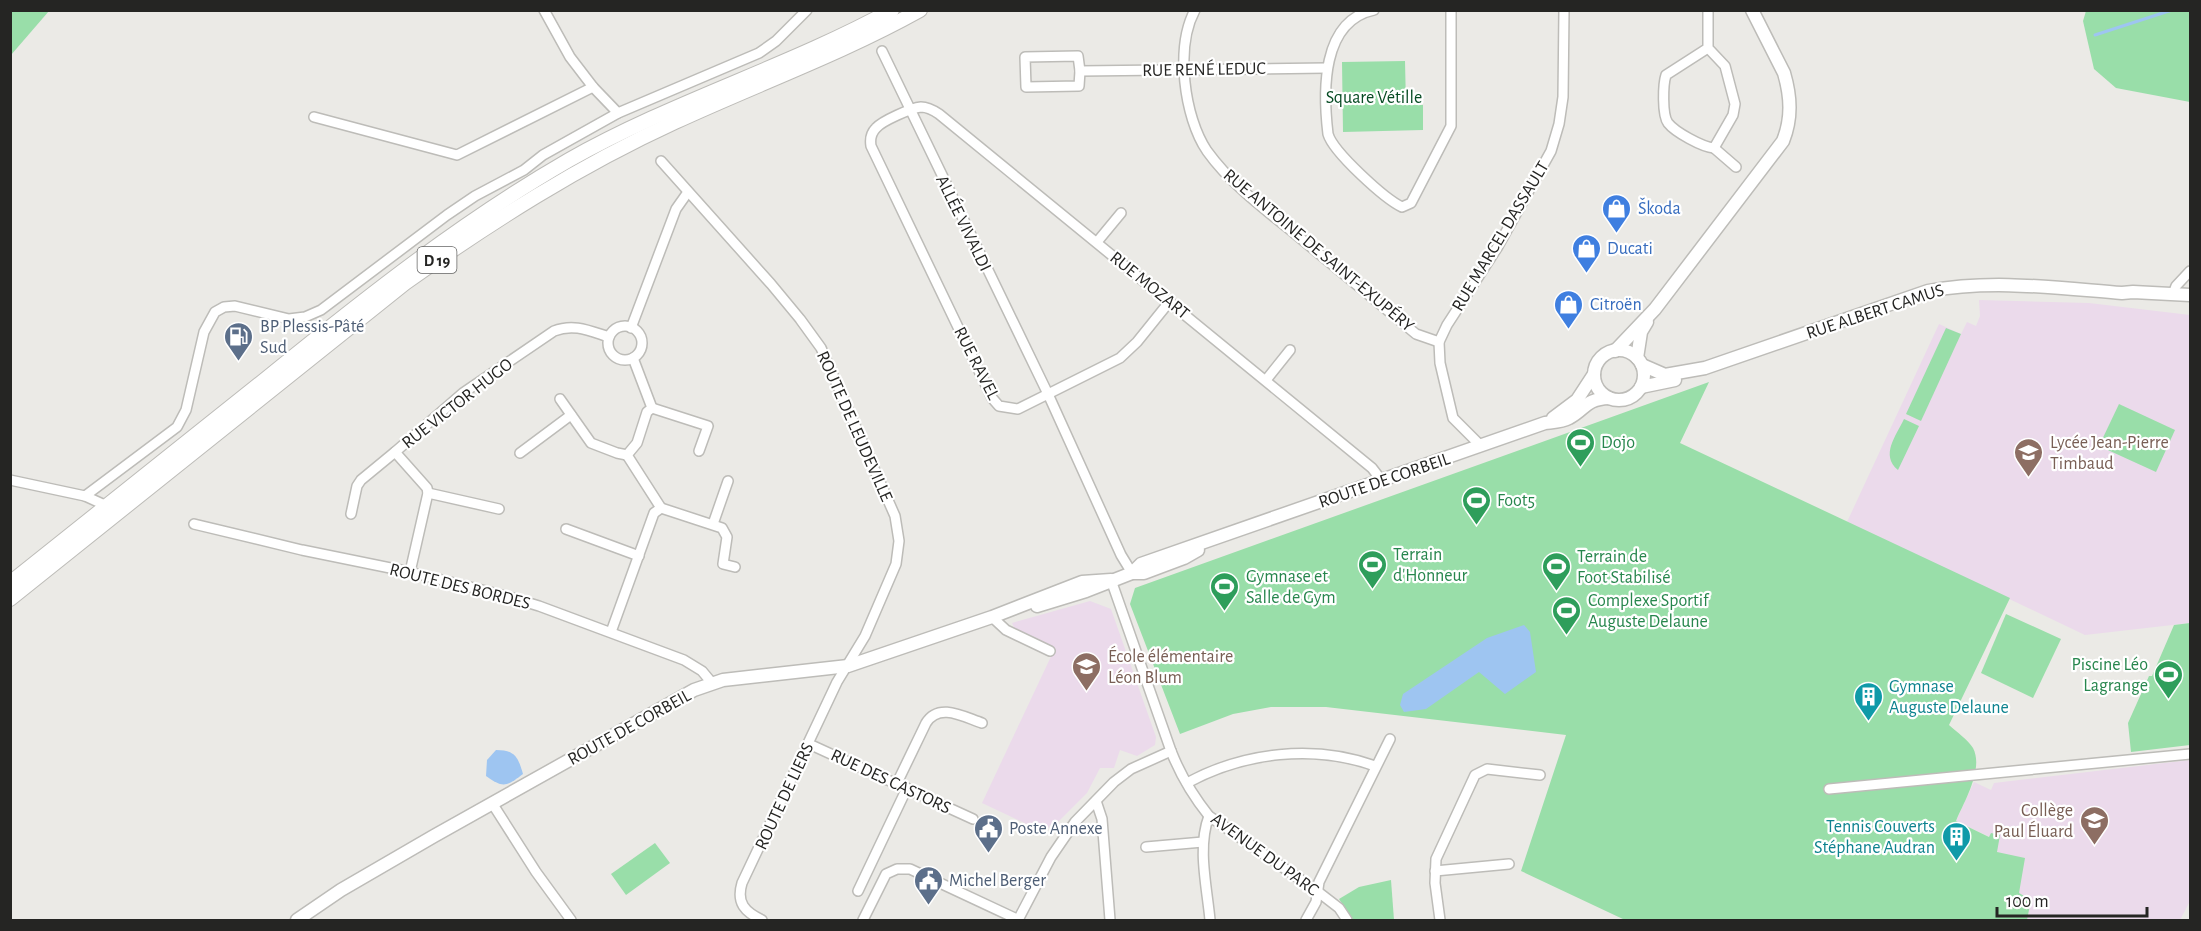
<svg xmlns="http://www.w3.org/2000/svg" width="2201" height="931" font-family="'Alegreya Sans',sans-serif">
  <rect width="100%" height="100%" fill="#ebeae6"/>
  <g fill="#ebdaeb">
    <path d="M 1979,300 L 2089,303 L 2190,315 L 2190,623 L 2085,635 L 1847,522 L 1939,324 L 1961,334 L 1967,322 L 1976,326 L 1980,316 Z"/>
    <path d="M 1090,601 L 1111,609 L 1156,737 L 1155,745 L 1137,756 L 1120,750 L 1114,768 L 1100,768 L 1087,793 L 1057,823 L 1050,825 L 1046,833 L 982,803 L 1055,648 L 1015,629 L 1012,623 Z"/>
    <path d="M 2190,760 L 2190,901 L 2180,920 L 2027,920 L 2019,893 L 1990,837 L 1956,821 L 1974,782 L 1991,790 L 1994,783 Z"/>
  </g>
  <g fill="#99dea9">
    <path d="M 11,10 L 49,11 L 11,55 L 10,11 Z"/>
    <path d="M 2086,11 L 2190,11 L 2190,102 L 2116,88 L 2094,69 L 2083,21 Z"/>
    <path d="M 1405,61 L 1406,105 L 1423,105 L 1423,130 L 1343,132 L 1342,62 Z"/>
    <path d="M 1946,328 L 1961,334 L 1921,421 L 1906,414 Z"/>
    <path d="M 1709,382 L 1680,443 L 2010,598 L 1949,725 C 1957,732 1968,740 1973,748 C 1984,769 1964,802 1956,821 L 1989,837 L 1991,833 L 2000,835 L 1997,852 L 2025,858 L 2019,893 L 2031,900 L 2027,920 L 1625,920 L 1521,871 L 1566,735 L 1326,707 L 1271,707 L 1233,714 L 1180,734 L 1130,604 L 1135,588 Z"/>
    <path d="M 2119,404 L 2175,430 L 2156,472 L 2099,446 Z"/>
    <path d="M 1904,419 L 1919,426 L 1898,470 C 1880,455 1896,436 1904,419 Z"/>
    <path d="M 2006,614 L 2061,639 L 2033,698 L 1981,673 Z"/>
    <path d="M 2190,623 L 2190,745 L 2131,752 L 2128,723 L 2149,676 L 2152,676 L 2174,625 Z"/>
    <path d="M 655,843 L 670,863 L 626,895 L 611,874 Z"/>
    <path d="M 1391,880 L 1394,920 L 1353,920 L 1339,899 L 1359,887 Z"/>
  </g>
  <g fill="#9ec5f1">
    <path d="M 1524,625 L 1530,632 L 1536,672 L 1505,694 L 1479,672 L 1426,709 L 1404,712 L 1400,705 L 1403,694 L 1487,638 Z"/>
    <path d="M 496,750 C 515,750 518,757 523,774 C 506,787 503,788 486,776 L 487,760 Z"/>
  </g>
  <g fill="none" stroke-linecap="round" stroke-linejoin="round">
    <path stroke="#9ec5f1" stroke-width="3" d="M 2095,35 L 2172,10"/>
    <defs>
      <g id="street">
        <path d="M 544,10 L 570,57 L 593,87 L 618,113"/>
        <path d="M 1195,10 C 1175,47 1184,117 1207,151 C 1230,183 1263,208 1293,232 C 1334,266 1375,300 1416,334 L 1439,342"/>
        <path d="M 1374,10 C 1321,21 1323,92 1328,134 C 1333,152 1385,199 1402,207 L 1411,203 L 1451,126 L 1451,10"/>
        <path d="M 1708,10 L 1708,48 L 1725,66 L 1735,104 L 1733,115 L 1714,148 C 1702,147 1675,132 1668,123 C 1662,115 1663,84 1666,75 L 1708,48"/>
        <path d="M 882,51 L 1048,394 L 1120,358 L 1137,342 L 1170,301"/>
        <path d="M 1078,56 L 1080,71 L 1079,86 L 1026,87 L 1025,57 Z"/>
        <path d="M 1080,71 L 1327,68"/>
        <path d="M 314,117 L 457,155 L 593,87"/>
        <path d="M 1714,148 L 1736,167"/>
        <path d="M 661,161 L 771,284 L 800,319 L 821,348 L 895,516 L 899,541 L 896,564 L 865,636 L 837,682 L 742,883 C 736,903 745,912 762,920"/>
        <path d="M 1097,242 L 1121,213"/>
        <path d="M 2173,294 L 2176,286 L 2190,271"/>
        <circle cx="625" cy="343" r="17"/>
        <path d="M 631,328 L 676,209 L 688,192"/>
        <path d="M 1266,380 L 1290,350"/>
        <path d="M 560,399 L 591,443 L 617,453 L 627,455"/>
        <path d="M 652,408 L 708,426 L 699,451"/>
        <path d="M 1481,446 L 1453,418 L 1440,363 L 1439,342 L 1447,325 L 1497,248 L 1551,151 L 1559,124 L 1563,97 L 1564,10"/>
        <path d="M 520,453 L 571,415"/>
        <path d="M 10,480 L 85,496 L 107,506"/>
        <path d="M 428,493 L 499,509"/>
        <path d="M 85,496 L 177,427 L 186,410 L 204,332 L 215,312 L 224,307 L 235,306 L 289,319 L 305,317 L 321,310 L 447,215 L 475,196 L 524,170 L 543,155 L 618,113 L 759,53 L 776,41 L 807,10"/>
        <path d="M 661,508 L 722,528 L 727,537 L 723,564 L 735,567"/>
        <path d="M 351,514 L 357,486 L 361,480 L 395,452"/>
        <path d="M 194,524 L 302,550 L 410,572 L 506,596 L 539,606 L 684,660 L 702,671 L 712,683"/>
        <path d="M 713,524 L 728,481"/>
        <path d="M 566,529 L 639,556"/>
        <path d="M 410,572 L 428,493 L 427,488 L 395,452 L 463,393 L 554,331 C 574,323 590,331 609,337"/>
        <path d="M 1132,573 L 1121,555 L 1048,394 L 1018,409 L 999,406 L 992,398 L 871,146 C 870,140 871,133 876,128 C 882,121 911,108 921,107 C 928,107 933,110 939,114 L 1372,468 L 1382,481"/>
        <path d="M 1111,580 L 1171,751 C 1180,774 1193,796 1209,816 L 1317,891 L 1339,908 L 1347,920"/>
        <path d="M 992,617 L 1006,630 L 1050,651"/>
        <path d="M 611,632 L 654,513 L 661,508 L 627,455 L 637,443 L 647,412 L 652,408 L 633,358"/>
        <path d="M 809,744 L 973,819"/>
        <path d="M 897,783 L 926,723 C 939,702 964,717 982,723"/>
        <path d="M 1187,783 C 1244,752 1314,744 1375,766"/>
        <path d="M 1829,789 L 2190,754"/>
        <path d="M 1096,801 L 1102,819 L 1110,920"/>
        <path d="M 492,803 L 536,872 L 571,920"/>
        <path d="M 1209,816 C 1197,847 1207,887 1210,920"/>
        <path d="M 1146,847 L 1203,842"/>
        <path d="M 1435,871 L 1509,864"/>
        <path d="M 858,891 L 907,788"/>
        <path d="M 863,920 L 886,874 L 897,869 L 910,869 L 1019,920"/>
        <path d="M 1018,920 L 1051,857 L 1075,822 L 1114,782 L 1131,769 L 1171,751"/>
        <path d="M 1306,920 L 1316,902 L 1319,882 L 1390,739"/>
        <path d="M 1440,920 L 1435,883 L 1436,859 L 1475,775 L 1487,769 L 1540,775"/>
      </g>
      <g id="secondary">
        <circle cx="1619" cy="375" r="25"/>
        <path d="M 1615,351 L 1655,309 L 1783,141 C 1792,118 1791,97 1784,73 L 1752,10"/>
        <path d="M 1637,358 L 1641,332 L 1647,322"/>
        <path d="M 1642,365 L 1665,375 L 1705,368 L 1928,291 C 1992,279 2057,288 2122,293 L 2133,292 L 2190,295"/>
        <path d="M 1641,387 L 1675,380"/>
        <path d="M 1553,418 L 1577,400 L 1594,374"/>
        <path d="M 1132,573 L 1141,564 L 1545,423 C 1553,422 1562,422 1569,418 C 1586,409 1585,399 1609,398"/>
        <path d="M 1037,606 L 1086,591 L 1132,573 L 1144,573 L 1184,558 L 1198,550"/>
        <path d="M 297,920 L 341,890 L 434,836 L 694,690 L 723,680 L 848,666 L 992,617 L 1082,582 L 1111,580"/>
      </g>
      <g id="primary">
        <path d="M 10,583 C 98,513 185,443 272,374 C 367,297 463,221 569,160 C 673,101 788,67 892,10"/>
        <path d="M 10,599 L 405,283 C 491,222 579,166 675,122 C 757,84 841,54 920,10"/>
      </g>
    </defs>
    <use href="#street" stroke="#bdbcb8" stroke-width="12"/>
    <use href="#secondary" stroke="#bdbcb8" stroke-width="15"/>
    <use href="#primary" stroke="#bdbcb8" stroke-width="16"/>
    <use href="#street" stroke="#fff" stroke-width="9"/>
    <use href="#secondary" stroke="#fff" stroke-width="12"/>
    <use href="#primary" stroke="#fff" stroke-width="14"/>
  </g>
  <defs>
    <symbol id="shop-pin" viewBox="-11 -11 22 30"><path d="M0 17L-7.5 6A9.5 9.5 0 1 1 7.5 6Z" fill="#3f7fe0" stroke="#fff"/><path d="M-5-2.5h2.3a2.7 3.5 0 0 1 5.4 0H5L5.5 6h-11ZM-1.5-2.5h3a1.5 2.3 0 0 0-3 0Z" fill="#fff"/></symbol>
    <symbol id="fuel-pin" viewBox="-11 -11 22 30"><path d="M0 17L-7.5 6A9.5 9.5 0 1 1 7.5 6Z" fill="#5c6f8a" stroke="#fff"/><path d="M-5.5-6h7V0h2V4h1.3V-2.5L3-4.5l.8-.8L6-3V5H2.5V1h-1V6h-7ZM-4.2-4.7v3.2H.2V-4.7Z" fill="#fff"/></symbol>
    <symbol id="stadium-pin" viewBox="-11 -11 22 30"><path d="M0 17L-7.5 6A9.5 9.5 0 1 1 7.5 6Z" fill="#2e9e5b" stroke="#fff"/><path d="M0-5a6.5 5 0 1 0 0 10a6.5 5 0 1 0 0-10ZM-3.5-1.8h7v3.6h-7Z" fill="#fff"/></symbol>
    <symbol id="school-pin" viewBox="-11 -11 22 30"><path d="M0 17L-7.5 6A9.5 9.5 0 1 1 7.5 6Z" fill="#8d6e63" stroke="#fff"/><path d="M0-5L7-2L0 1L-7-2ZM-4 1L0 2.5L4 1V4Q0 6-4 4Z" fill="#fff"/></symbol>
    <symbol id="building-pin" viewBox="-11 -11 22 30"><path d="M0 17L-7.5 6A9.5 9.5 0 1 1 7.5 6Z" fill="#0f9aa8" stroke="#fff"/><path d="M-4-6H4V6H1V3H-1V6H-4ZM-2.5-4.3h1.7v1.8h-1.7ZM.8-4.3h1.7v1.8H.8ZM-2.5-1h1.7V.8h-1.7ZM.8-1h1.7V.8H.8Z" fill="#fff"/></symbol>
    <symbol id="civic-pin" viewBox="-11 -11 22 30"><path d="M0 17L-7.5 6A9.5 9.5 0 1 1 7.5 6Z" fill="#5c6f8a" stroke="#fff"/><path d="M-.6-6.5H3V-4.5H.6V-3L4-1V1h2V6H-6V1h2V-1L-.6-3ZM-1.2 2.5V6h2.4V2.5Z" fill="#fff"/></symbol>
  </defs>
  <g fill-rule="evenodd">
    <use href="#shop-pin" x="1600" y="192" width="33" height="45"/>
    <use href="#shop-pin" x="1570" y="232" width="33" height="45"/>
    <use href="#shop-pin" x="1552" y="288" width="33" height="45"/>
    <use href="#fuel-pin" x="222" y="320" width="33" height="45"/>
    <use href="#stadium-pin" x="1564" y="426" width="33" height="45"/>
    <use href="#school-pin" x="2012" y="436" width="33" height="45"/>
    <use href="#stadium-pin" x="1460" y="484" width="33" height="45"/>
    <use href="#stadium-pin" x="1356" y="548" width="33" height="45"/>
    <use href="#stadium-pin" x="1540" y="550" width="33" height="45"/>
    <use href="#stadium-pin" x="1208" y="570" width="33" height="45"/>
    <use href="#stadium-pin" x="1550" y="594" width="33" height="45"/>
    <use href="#school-pin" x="1070" y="650" width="33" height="45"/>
    <use href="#stadium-pin" x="2152" y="658" width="33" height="45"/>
    <use href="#building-pin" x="1852" y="680" width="33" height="45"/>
    <use href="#school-pin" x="2078" y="804" width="33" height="45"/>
    <use href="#civic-pin" x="972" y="812" width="33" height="45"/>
    <use href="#building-pin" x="1940" y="820" width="33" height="45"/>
    <use href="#civic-pin" x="912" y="864" width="33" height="45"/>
  </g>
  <g text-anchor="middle" stroke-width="4.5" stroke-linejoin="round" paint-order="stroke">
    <rect fill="#fff" stroke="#666665" stroke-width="1.5" x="417.5" y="247" width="39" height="26" rx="4.5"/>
    <g font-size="16" font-weight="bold" fill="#252523">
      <text x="437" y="266">D 19</text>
    </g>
    <g font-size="18" fill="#252523" stroke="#fff">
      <text transform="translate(1204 69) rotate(-1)" y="6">RUE RENÉ LEDUC</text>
      <text transform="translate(964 223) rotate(64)" y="6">ALLÉE VIVALDI</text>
      <text transform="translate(1500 236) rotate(-59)" y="6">RUE MARCEL DASSAULT</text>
      <text transform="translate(1319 250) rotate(40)" y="6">RUE ANTOINE DE SAINT-EXUPÉRY</text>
      <text transform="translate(1150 285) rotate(39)" y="6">RUE MOZART</text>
      <text transform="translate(1875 311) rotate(-18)" y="6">RUE ALBERT CAMUS</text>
      <text transform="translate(977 363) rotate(63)" y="6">RUE RAVEL</text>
      <text transform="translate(457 403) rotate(-38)" y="6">RUE VICTOR HUGO</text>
      <text transform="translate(855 426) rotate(66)" y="6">ROUTE DE LEUDEVILLE</text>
      <text transform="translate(1384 480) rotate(-19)" y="6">ROUTE DE CORBEIL</text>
      <text transform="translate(460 586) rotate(14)" y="6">ROUTE DES BORDES</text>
      <text transform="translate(629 727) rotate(-29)" y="6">ROUTE DE CORBEIL</text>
      <text transform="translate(891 781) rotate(25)" y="6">RUE DES CASTORS</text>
      <text transform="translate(784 796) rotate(-65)" y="6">ROUTE DE LIERS</text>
      <text transform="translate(1265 854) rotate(36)" y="6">AVENUE DU PARC</text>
    </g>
    <g font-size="18" fill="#054a22" stroke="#fff">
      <text x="1374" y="103">Square Vétille</text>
    </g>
    <g font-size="18" fill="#366cbe" stroke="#fff" text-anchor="start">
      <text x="1638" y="214">Škoda</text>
      <text x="1607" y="254">Ducati</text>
      <text x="1590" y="310">Citroën</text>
    </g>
    <g font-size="18" fill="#4e5e75" stroke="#fff" text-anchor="start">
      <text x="260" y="332">BP Plessis-Pâté<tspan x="260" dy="21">Sud</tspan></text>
      <text x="1009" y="834">Poste Annexe</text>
      <text x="949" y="886">Michel Berger</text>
    </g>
    <g font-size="18" fill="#27864d" stroke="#fff" text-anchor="start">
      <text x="1601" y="448">Dojo</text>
      <text x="1497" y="506">Foot5</text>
      <text x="1393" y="560">Terrain<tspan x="1393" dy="21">d'Honneur</tspan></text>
      <text x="1577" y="562">Terrain de<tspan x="1577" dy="21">Foot Stabilisé</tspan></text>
      <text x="1246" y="582">Gymnase et<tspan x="1246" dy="21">Salle de Gym</tspan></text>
      <text x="1588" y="606">Complexe Sportif<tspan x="1588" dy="21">Auguste Delaune</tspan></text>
      <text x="2148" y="670" text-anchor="end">Piscine Léo<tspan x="2148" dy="21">Lagrange</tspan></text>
    </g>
    <g font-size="18" fill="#785e54" stroke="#fff" text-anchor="start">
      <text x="2050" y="448">Lycée Jean-Pierre<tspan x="2050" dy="21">Timbaud</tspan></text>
      <text x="1108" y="662">École élémentaire<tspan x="1108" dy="21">Léon Blum</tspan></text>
      <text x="2073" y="816" text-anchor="end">Collège<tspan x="2073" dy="21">Paul Éluard</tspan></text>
    </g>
    <g font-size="18" fill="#0d838f" stroke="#fff" text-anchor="start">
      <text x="1889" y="692">Gymnase<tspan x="1889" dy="21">Auguste Delaune</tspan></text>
      <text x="1935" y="832" text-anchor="end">Tennis Couverts<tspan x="1935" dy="21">Stéphane Audran</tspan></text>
    </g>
  </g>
  <rect width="2201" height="931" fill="none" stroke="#252523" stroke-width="24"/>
  <path d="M1997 907v9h150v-9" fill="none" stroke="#252523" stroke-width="3"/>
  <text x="2006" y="907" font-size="18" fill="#252523" stroke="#ffffff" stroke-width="4.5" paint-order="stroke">100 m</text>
</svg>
